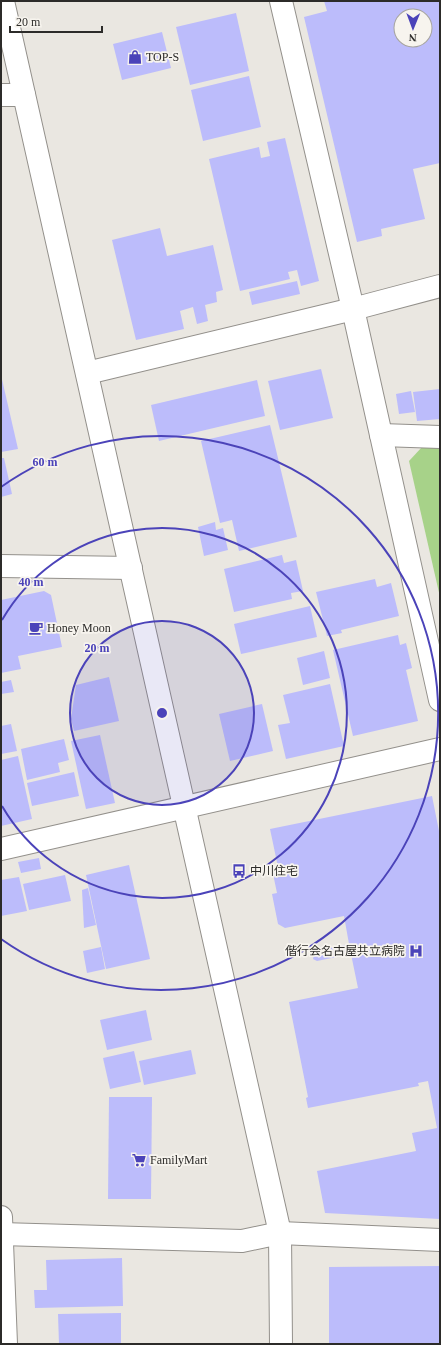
<svg xmlns="http://www.w3.org/2000/svg" width="441" height="1345" font-family="'Times New Roman','Noto Sans JP',serif">
  <rect width="100%" height="100%" fill="#eae7e1"/>
  <path fill="#a7d289" d="M 423,446 L 440,447 L 440,597 L 409,461 Z"/>
  <g fill="#bcbcfb" fill-rule="evenodd">
    <path d="M 324,1 L 414,1 L 415,2 L 420,1 L 440,1 L 440,163 L 413,169 L 425,219 L 381,229 L 382,236 L 357,242 L 304,17 L 327,11 ZM 401,16 L 425,16 L 425,40 L 401,40 Z"/>
    <path d="M 236,13 L 249,71 L 190,85 L 176,27 Z"/>
    <path d="M 162,32 L 171,68 L 122,80 L 113,44 Z"/>
    <path d="M 249,76 L 261,127 L 203,141 L 191,90 Z"/>
    <path d="M 285,138 L 319,281 L 301,286 L 297,270 L 288,272 L 290,279 L 240,291 L 209,159 L 259,147 L 261,158 L 270,156 L 267,142 Z"/>
    <path d="M 160,228 L 167,256 L 213,245 L 223,290 L 216,292 L 217,302 L 205,305 L 208,321 L 197,324 L 193,307 L 180,311 L 184,329 L 136,340 L 112,240 Z"/>
    <path d="M 297,281 L 300,294 L 252,305 L 249,292 Z"/>
    <path d="M 321,369 L 333,418 L 280,430 L 268,381 Z"/>
    <path d="M 1,375 L 18,449 L 1,452 Z"/>
    <path d="M 257,380 L 265,416 L 159,441 L 151,405 Z"/>
    <path d="M 440,389 L 440,419 L 417,421 L 413,392 Z"/>
    <path d="M 411,391 L 415,412 L 399,414 L 396,394 Z"/>
    <path d="M 270,425 L 297,537 L 239,551 L 232,520 L 220,523 L 201,441 Z"/>
    <path d="M 1,458 L 4,458 L 12,494 L 1,497 Z"/>
    <path d="M 215,522 L 216,530 L 223,528 L 228,550 L 204,556 L 198,527 Z"/>
    <path d="M 282,555 L 284,563 L 296,560 L 303,591 L 291,593 L 292,599 L 234,612 L 224,569 Z"/>
    <path d="M 375,579 L 377,587 L 391,583 L 399,616 L 341,630 L 342,633 L 327,636 L 316,592 Z"/>
    <path d="M 44,591 L 51,595 L 62,647 L 18,656 L 21,669 L 1,673 L 1,600 Z"/>
    <path d="M 310,606 L 317,637 L 241,654 L 234,624 Z"/>
    <path d="M 398,635 L 400,645 L 406,643 L 412,668 L 406,670 L 418,721 L 353,736 L 333,650 Z"/>
    <path d="M 324,651 L 330,678 L 303,685 L 297,658 Z"/>
    <path d="M 109,677 L 119,721 L 74,731 L 71,719 L 76,685 Z"/>
    <path d="M 11,680 L 14,692 L 1,694 L 1,682 Z"/>
    <path d="M 330,684 L 344,746 L 286,759 L 278,725 L 290,723 L 283,695 Z"/>
    <path d="M 262,704 L 273,751 L 230,761 L 219,714 Z"/>
    <path d="M 11,724 L 17,751 L 1,754 L 1,726 Z"/>
    <path d="M 100,735 L 115,803 L 86,809 L 71,741 Z"/>
    <path d="M 64,739 L 69,760 L 58,763 L 60,772 L 27,780 L 21,749 Z"/>
    <path d="M 18,756 L 32,819 L 1,826 L 1,760 Z"/>
    <path d="M 74,772 L 79,796 L 32,806 L 27,783 Z"/>
    <path d="M 432,796 L 440,836 L 440,1219 L 325,1213 L 317,1171 L 416,1151 L 412,1133 L 437,1128 L 428,1081 L 418,1083 L 419,1086 L 308,1108 L 306,1098 L 308,1097 L 289,1002 L 358,988 L 351,954 L 317,961 L 313,959 L 315,951 L 349,944 L 344,916 L 285,928 L 278,924 L 272,894 L 277,893 L 272,869 L 278,867 L 270,829 Z"/>
    <path d="M 39,858 L 41,869 L 21,873 L 18,862 Z"/>
    <path d="M 129,865 L 150,959 L 106,969 L 86,875 Z"/>
    <path d="M 65,875 L 71,901 L 29,910 L 23,884 Z"/>
    <path d="M 19,877 L 27,911 L 1,916 L 1,880 Z"/>
    <path d="M 88,888 L 96,925 L 84,928 L 82,890 Z"/>
    <path d="M 101,947 L 105,969 L 87,973 L 83,951 Z"/>
    <path d="M 146,1010 L 152,1040 L 107,1050 L 100,1020 Z"/>
    <path d="M 191,1050 L 196,1074 L 144,1085 L 139,1061 Z"/>
    <path d="M 134,1051 L 141,1082 L 110,1089 L 103,1058 Z"/>
    <path d="M 109,1097 L 152,1097 L 151,1199 L 108,1199 Z"/>
    <path d="M 122,1258 L 123,1306 L 35,1308 L 34,1290 L 47,1290 L 46,1260 Z"/>
    <path d="M 440,1266 L 440,1344 L 329,1344 L 329,1267 Z"/>
    <path d="M 121,1313 L 121,1344 L 59,1344 L 58,1314 Z"/>
  </g>
  <g fill="none" stroke-linecap="round" stroke-linejoin="round">
    <defs>
      <g id="minor">
        <path d="M 281,1 L 353,309 L 440,700"/>
        <path d="M 1,95 L 24,95"/>
        <path d="M 87,373 L 353,309 L 440,286"/>
        <path d="M 381,435 L 440,437"/>
        <path d="M 1,566 L 131,568"/>
        <path d="M 1,849 L 440,749"/>
        <path d="M 1,1217 L 6,1344"/>
        <path d="M 1,1234 L 242,1241 L 280,1233 L 440,1240"/>
      </g>
      <path id="tertiary" d="M 3,1 L 280,1233 L 281,1344"/>
    </defs>
    <use href="#minor" stroke="#93908b" stroke-width="24"/>
    <use href="#tertiary" stroke="#93908b" stroke-width="24"/>
    <use href="#minor" stroke="#fff" stroke-width="22"/>
    <use href="#tertiary" stroke="#fff" stroke-width="22"/>
  </g>
  <circle cx="162" cy="713" r="92" fill="#4b43b9" fill-opacity=".12"/>
  <g fill="none" stroke="#4b43b9" stroke-width="2">
    <circle cx="162" cy="713" r="92"/>
    <path d="M2 620A185 185 0 1 1 2 806"/>
    <path d="M1 487A277 277 0 1 1 1 939"/>
  </g>
  <defs>
    <symbol id="shop-bare" viewBox="-9 -9 18 18"><path d="M-5-2.5h2.3a2.7 3.5 0 0 1 5.4 0H5L5.5 6h-11ZM-1.5-2.5h3a1.5 2.3 0 0 0-3 0Z" fill="#4b43b9" stroke="#f7f4ee" stroke-width="2.5" paint-order="stroke"/></symbol>
    <symbol id="cafe-bare" viewBox="-9 -9 18 18"><path d="M-5.5-4.5H6V0H3Q3 3.5 0 3.5H-2.5Q-5.5 3.5-5.5 0ZM3-3.2v2h1.7v-2ZM-6 4.5H4V6H-6Z" fill="#4b43b9" stroke="#f7f4ee" stroke-width="2.5" paint-order="stroke"/></symbol>
    <symbol id="bus-bare" viewBox="-9 -9 18 18"><path d="M-5-6H5V4H4V6H2V4H-2V6H-4V4H-5ZM-3.5-4V0h7V-4ZM-3.5 1.2v1.5H-2V1.2ZM2 1.2v1.5H3.5V1.2Z" fill="#4b43b9" stroke="#f7f4ee" stroke-width="2.5" paint-order="stroke"/></symbol>
    <symbol id="hospital-bare" viewBox="-9 -9 18 18"><path d="M-5-5h3v3.5h4V-5h3V5h-3V1.5h-4V5h-3Z" fill="#4b43b9" stroke="#f7f4ee" stroke-width="2.5" paint-order="stroke"/></symbol>
    <symbol id="supermarket-bare" viewBox="-9 -9 18 18"><path d="M-6-5.5h2.5l.6 2H6L4.5 2H-2.5L-4.4-4H-6ZM-1.5 3.2a1.3 1.3 0 1 0 .1 0ZM3 3.2a1.3 1.3 0 1 0 .1 0Z" fill="#4b43b9" stroke="#f7f4ee" stroke-width="2.5" paint-order="stroke"/></symbol>
  </defs>
  <g fill-rule="evenodd">
    <use href="#shop-bare" x="125" y="47" width="20" height="20"/>
    <use href="#cafe-bare" x="26" y="618" width="20" height="20"/>
    <use href="#bus-bare" x="229" y="861" width="20" height="20"/>
    <use href="#hospital-bare" x="406" y="941" width="20" height="20"/>
    <use href="#supermarket-bare" x="129" y="1150" width="20" height="20"/>
  </g>
  <g text-anchor="middle" stroke-width="3.5" stroke-linejoin="round" paint-order="stroke">
    <g font-size="12" fill="#2c2b29" stroke="#f7f4ee" text-anchor="start">
      <text x="146" y="61">TOP-S</text>
      <text x="47" y="632">Honey Moon</text>
      <text x="250" y="875">中川住宅</text>
      <text x="405" y="955" text-anchor="end">偕行会名古屋共立病院</text>
      <text x="150" y="1164">FamilyMart</text>
    </g>
  </g>
  <circle cx="162" cy="713" r="6" fill="#4b43b9" stroke="#f7f4ee" stroke-width="2"/>
  <g font-size="12" text-anchor="middle" font-weight="bold" fill="#4b43b9" stroke="#f7f4ee" stroke-width="3.5" stroke-linejoin="round" paint-order="stroke">
    <text x="45" y="466">60 m</text>
    <text x="31" y="586">40 m</text>
    <text x="97" y="652">20 m</text>
  </g>
  <rect width="441" height="1345" fill="none" stroke="#2c2b29" stroke-width="4"/>
  <g transform="translate(413 28) rotate(181)"><circle r="19" fill="#f7f4ee" stroke="#a6a49f"/>
  <path d="M0-3L7 15L0 10L-7 15Z" fill="#4b43b9"/>
  <text y="-6" font-size="11" font-weight="bold" text-anchor="middle" fill="#2c2b29">N</text>
  </g>
  <path d="M10 26v6h92v-6" fill="none" stroke="#2c2b29" stroke-width="2"/>
  <text x="16" y="26" font-size="12" fill="#2c2b29" stroke="#f7f4ee" stroke-width="3" paint-order="stroke">20 m</text>
</svg>
